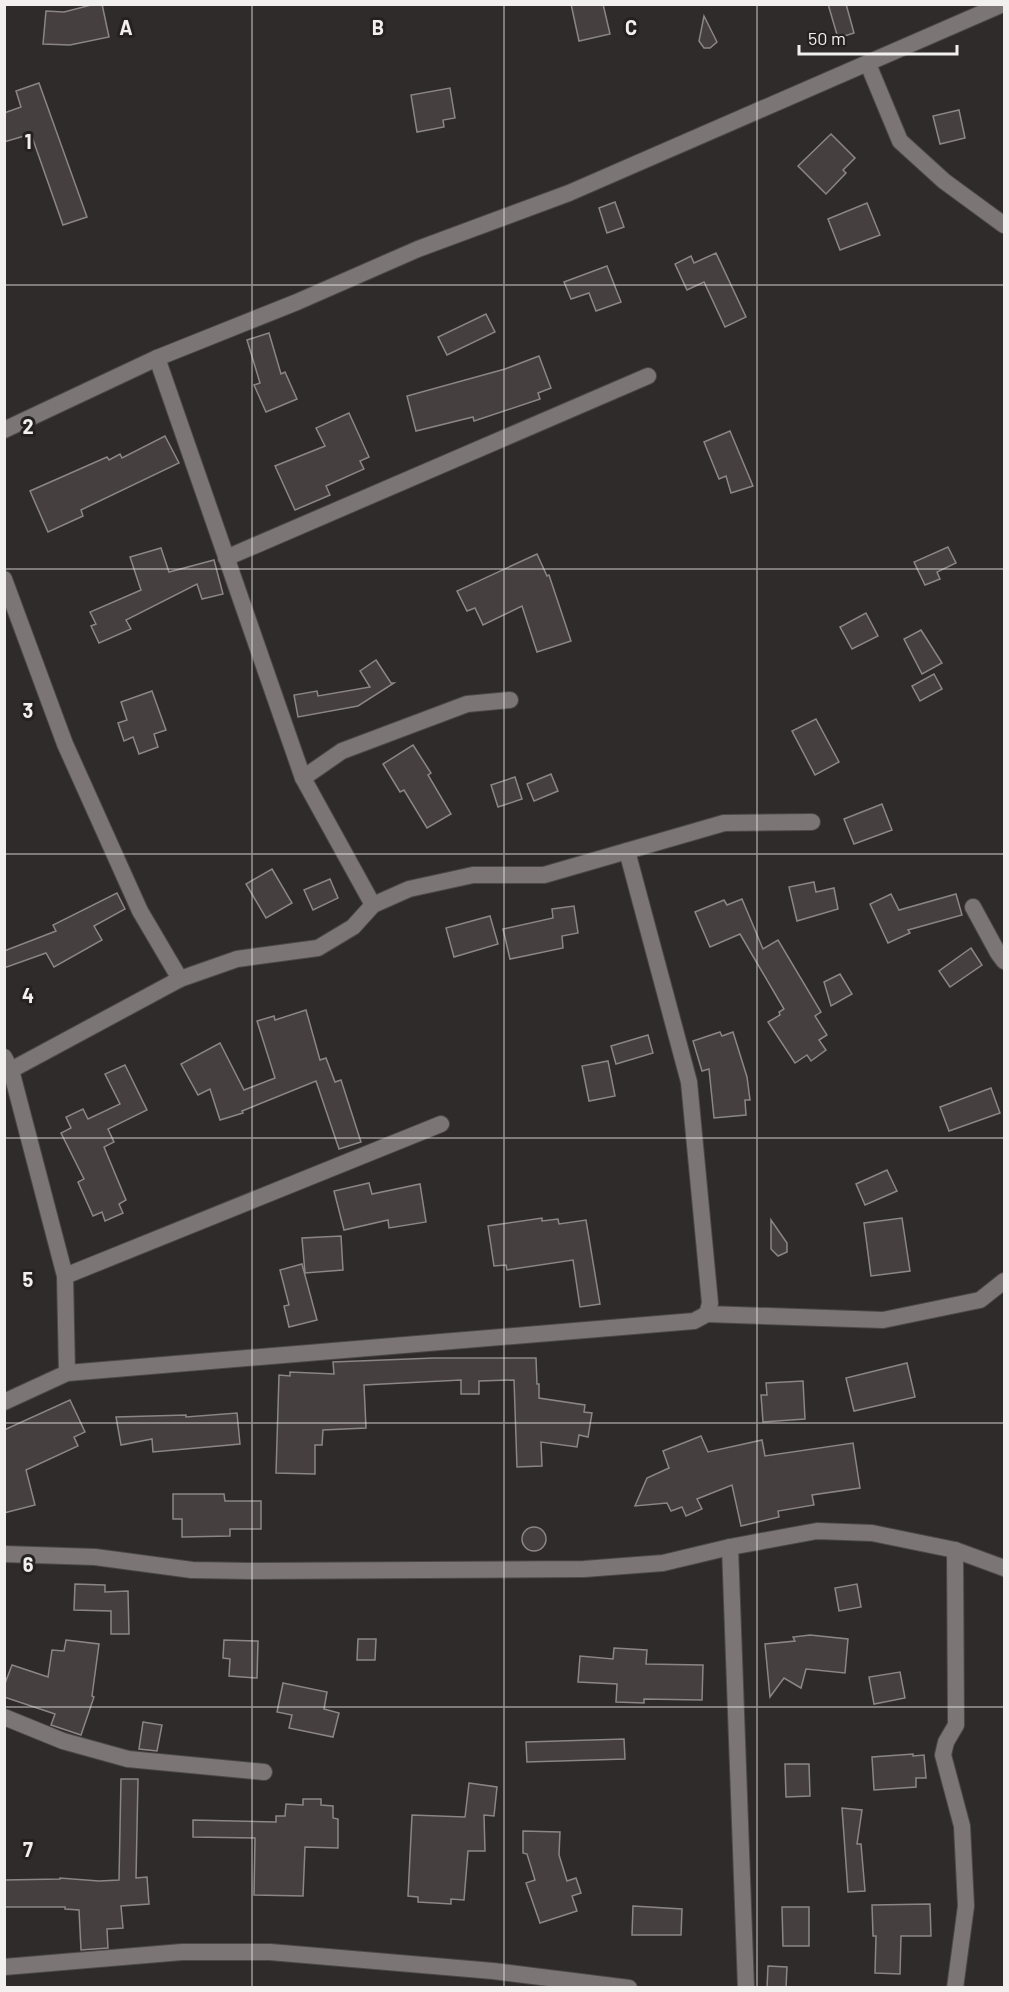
<svg xmlns="http://www.w3.org/2000/svg" width="1009" height="1992" font-family="Barlow,sans-serif">
  <rect width="100%" height="100%" fill="#2f2b2a"/>
  <g fill="#45403f" stroke="#8b8685" stroke-width="1.5">
    <path d="M 95,4 L 102,4 L 109,37 L 70,45 L 43,44 L 46,11 L 64,12 Z"/>
    <path d="M 571,4 L 603,4 L 610,34 L 579,41 Z"/>
    <path d="M 828,4 L 846,4 L 854,33 L 838,38 Z"/>
    <path d="M 704,16 L 717,42 L 710,48 L 704,48 L 699,41 Z"/>
    <path d="M 39,83 L 87,217 L 63,225 L 31,134 L 4,142 L 4,113 L 21,107 L 16,91 Z"/>
    <path d="M 450,88 L 455,118 L 443,120 L 444,127 L 417,132 L 411,95 Z"/>
    <path d="M 959,110 L 965,138 L 940,144 L 933,116 Z"/>
    <path d="M 831,134 L 855,158 L 843,170 L 846,173 L 826,194 L 798,166 Z"/>
    <path d="M 615,202 L 624,227 L 607,233 L 599,208 Z"/>
    <path d="M 867,203 L 880,235 L 840,250 L 828,219 Z"/>
    <path d="M 716,253 L 746,317 L 725,327 L 704,282 L 687,290 L 675,264 L 691,256 L 694,263 Z"/>
    <path d="M 607,266 L 621,302 L 596,311 L 589,293 L 571,299 L 564,282 Z"/>
    <path d="M 486,314 L 495,332 L 447,355 L 438,337 Z"/>
    <path d="M 269,333 L 281,374 L 285,372 L 297,399 L 266,412 L 254,385 L 260,383 L 247,340 Z"/>
    <path d="M 539,356 L 551,388 L 538,393 L 540,399 L 474,421 L 473,417 L 416,431 L 407,396 L 505,369 Z"/>
    <path d="M 349,413 L 369,457 L 360,461 L 364,469 L 326,486 L 330,495 L 295,510 L 275,466 L 325,446 L 316,428 Z"/>
    <path d="M 730,431 L 753,486 L 731,493 L 726,476 L 719,479 L 704,442 Z"/>
    <path d="M 165,436 L 179,463 L 81,510 L 83,516 L 48,532 L 30,491 L 107,457 L 109,460 L 120,454 L 122,458 Z"/>
    <path d="M 948,547 L 956,563 L 937,572 L 940,579 L 925,585 L 914,562 Z"/>
    <path d="M 161,548 L 169,572 L 214,560 L 223,594 L 202,599 L 197,584 L 126,620 L 131,629 L 99,643 L 91,626 L 96,624 L 90,612 L 141,590 L 130,557 Z"/>
    <path d="M 537,554 L 547,576 L 549,575 L 571,641 L 537,652 L 522,606 L 483,625 L 475,608 L 467,611 L 457,591 Z"/>
    <path d="M 866,613 L 878,636 L 852,649 L 840,627 Z"/>
    <path d="M 921,630 L 942,663 L 922,674 L 904,639 Z"/>
    <path d="M 376,660 L 391,683 L 394,683 L 358,706 L 298,717 L 294,695 L 317,691 L 318,696 L 370,687 L 360,671 Z"/>
    <path d="M 934,674 L 942,689 L 920,701 L 912,686 Z"/>
    <path d="M 152,691 L 166,730 L 154,734 L 158,747 L 139,754 L 133,737 L 124,741 L 118,723 L 127,720 L 121,702 Z"/>
    <path d="M 816,719 L 839,762 L 815,775 L 792,731 Z"/>
    <path d="M 413,745 L 431,773 L 428,775 L 451,814 L 427,828 L 404,790 L 400,792 L 383,764 Z"/>
    <path d="M 551,774 L 558,791 L 534,801 L 527,784 Z"/>
    <path d="M 515,777 L 522,799 L 498,807 L 491,785 Z"/>
    <path d="M 882,804 L 892,830 L 854,844 L 844,819 Z"/>
    <path d="M 272,869 L 292,903 L 266,918 L 246,884 Z"/>
    <path d="M 330,879 L 338,898 L 313,910 L 304,890 Z"/>
    <path d="M 814,882 L 816,892 L 834,888 L 838,909 L 797,921 L 789,887 Z"/>
    <path d="M 117,893 L 125,909 L 94,926 L 102,940 L 54,967 L 46,953 L 4,968 L 4,951 L 56,931 L 53,925 Z"/>
    <path d="M 891,894 L 899,910 L 956,894 L 962,915 L 908,930 L 910,933 L 888,943 L 870,904 Z"/>
    <path d="M 742,899 L 763,949 L 778,940 L 821,1012 L 815,1016 L 827,1035 L 819,1040 L 826,1050 L 811,1061 L 807,1055 L 795,1063 L 768,1022 L 780,1015 L 779,1012 L 784,1009 L 740,934 L 710,947 L 695,912 L 724,900 L 727,905 Z"/>
    <path d="M 574,906 L 578,933 L 562,936 L 563,948 L 510,959 L 503,929 L 553,918 L 552,909 Z"/>
    <path d="M 490,916 L 498,944 L 454,957 L 446,928 Z"/>
    <path d="M 971,948 L 982,965 L 950,987 L 939,971 Z"/>
    <path d="M 840,974 L 852,994 L 831,1006 L 824,982 Z"/>
    <path d="M 306,1010 L 320,1060 L 326,1058 L 335,1082 L 341,1080 L 361,1142 L 339,1149 L 316,1081 L 242,1111 L 243,1113 L 220,1120 L 210,1089 L 198,1095 L 181,1064 L 220,1043 L 244,1090 L 275,1078 L 257,1021 L 274,1016 L 275,1020 Z"/>
    <path d="M 720,1032 L 722,1036 L 733,1032 L 747,1077 L 750,1100 L 745,1100 L 746,1115 L 714,1118 L 709,1069 L 702,1071 L 693,1041 Z"/>
    <path d="M 648,1035 L 653,1053 L 616,1064 L 611,1046 Z"/>
    <path d="M 608,1061 L 615,1096 L 589,1101 L 582,1066 Z"/>
    <path d="M 125,1065 L 147,1110 L 108,1129 L 114,1142 L 104,1147 L 126,1200 L 119,1204 L 123,1213 L 105,1221 L 102,1212 L 93,1216 L 78,1182 L 84,1179 L 61,1133 L 71,1128 L 66,1117 L 83,1109 L 88,1119 L 120,1104 L 105,1074 Z"/>
    <path d="M 991,1088 L 1000,1113 L 949,1131 L 940,1107 Z"/>
    <path d="M 887,1170 L 897,1191 L 865,1205 L 856,1184 Z"/>
    <path d="M 369,1183 L 372,1194 L 420,1184 L 426,1222 L 389,1228 L 388,1220 L 344,1230 L 334,1191 Z"/>
    <path d="M 542,1218 L 542,1221 L 558,1219 L 559,1224 L 586,1220 L 600,1304 L 580,1307 L 573,1260 L 507,1270 L 506,1265 L 494,1266 L 488,1226 Z"/>
    <path d="M 902,1218 L 910,1271 L 871,1276 L 864,1223 Z"/>
    <path d="M 771,1220 L 787,1243 L 787,1252 L 778,1256 L 771,1249 Z"/>
    <path d="M 341,1236 L 343,1270 L 305,1273 L 302,1238 Z"/>
    <path d="M 302,1264 L 317,1320 L 289,1327 L 284,1306 L 289,1305 L 280,1270 Z"/>
    <path d="M 434,1358 L 536,1358 L 537,1384 L 539,1384 L 539,1398 L 585,1405 L 584,1412 L 592,1413 L 588,1437 L 579,1435 L 577,1447 L 541,1442 L 542,1466 L 517,1467 L 514,1380 L 479,1381 L 479,1394 L 461,1394 L 461,1380 L 364,1385 L 366,1428 L 323,1430 L 322,1445 L 315,1445 L 315,1474 L 276,1473 L 279,1375 L 290,1376 L 290,1372 L 334,1374 L 333,1362 Z"/>
    <path d="M 907,1363 L 915,1397 L 854,1411 L 846,1378 Z"/>
    <path d="M 803,1381 L 805,1419 L 763,1422 L 761,1395 L 767,1395 L 766,1383 Z"/>
    <path d="M 70,1400 L 85,1432 L 74,1437 L 78,1446 L 26,1470 L 35,1505 L 4,1513 L 4,1430 Z"/>
    <path d="M 237,1413 L 240,1444 L 153,1452 L 152,1439 L 121,1445 L 116,1417 L 186,1415 L 186,1417 Z"/>
    <path d="M 701,1436 L 708,1452 L 762,1440 L 765,1456 L 853,1443 L 860,1488 L 812,1495 L 814,1505 L 778,1511 L 779,1517 L 741,1526 L 732,1485 L 697,1499 L 702,1509 L 686,1516 L 682,1507 L 671,1511 L 667,1503 L 635,1506 L 647,1478 L 669,1468 L 663,1451 Z"/>
    <path d="M 173,1494 L 224,1494 L 225,1501 L 261,1501 L 261,1529 L 230,1529 L 230,1536 L 182,1537 L 182,1519 L 173,1519 Z"/>
    <circle cx="534" cy="1539" r="12"/>
    <path d="M 75,1584 L 105,1585 L 105,1592 L 128,1591 L 129,1634 L 111,1634 L 111,1611 L 74,1610 Z"/>
    <path d="M 857,1584 L 861,1607 L 839,1611 L 835,1588 Z"/>
    <path d="M 810,1635 L 848,1639 L 845,1673 L 806,1669 L 801,1688 L 784,1678 L 770,1697 L 765,1644 L 795,1641 L 793,1637 Z"/>
    <path d="M 358,1639 L 376,1639 L 375,1660 L 357,1660 Z"/>
    <path d="M 66,1640 L 99,1644 L 92,1696 L 94,1697 L 81,1735 L 51,1725 L 55,1714 L 4,1697 L 4,1686 L 12,1665 L 48,1677 L 52,1650 L 64,1651 Z"/>
    <path d="M 224,1640 L 258,1641 L 257,1678 L 229,1676 L 230,1659 L 223,1658 Z"/>
    <path d="M 614,1648 L 647,1650 L 646,1664 L 703,1665 L 702,1700 L 644,1699 L 644,1703 L 616,1702 L 617,1684 L 578,1682 L 580,1656 L 613,1659 Z"/>
    <path d="M 900,1672 L 905,1698 L 874,1704 L 869,1677 Z"/>
    <path d="M 283,1683 L 327,1692 L 324,1709 L 339,1713 L 333,1737 L 289,1728 L 292,1715 L 277,1712 Z"/>
    <path d="M 143,1722 L 162,1725 L 157,1751 L 139,1749 Z"/>
    <path d="M 624,1739 L 625,1759 L 527,1762 L 526,1742 Z"/>
    <path d="M 913,1754 L 913,1756 L 924,1755 L 926,1778 L 916,1778 L 916,1787 L 874,1790 L 872,1757 Z"/>
    <path d="M 785,1764 L 809,1764 L 810,1796 L 786,1797 Z"/>
    <path d="M 121,1779 L 138,1779 L 136,1878 L 147,1877 L 149,1904 L 121,1906 L 123,1928 L 107,1929 L 108,1948 L 81,1950 L 79,1910 L 65,1909 L 65,1907 L 4,1907 L 4,1880 L 60,1879 L 60,1878 L 99,1881 L 119,1880 Z"/>
    <path d="M 469,1783 L 497,1787 L 494,1816 L 484,1815 L 485,1851 L 468,1851 L 464,1900 L 451,1899 L 451,1904 L 418,1902 L 418,1897 L 408,1896 L 412,1815 L 465,1817 Z"/>
    <path d="M 303,1799 L 321,1799 L 321,1805 L 333,1806 L 333,1818 L 338,1819 L 338,1848 L 305,1847 L 303,1896 L 254,1895 L 255,1838 L 193,1837 L 193,1820 L 276,1822 L 276,1816 L 285,1816 L 286,1804 L 303,1805 Z"/>
    <path d="M 842,1808 L 862,1810 L 857,1844 L 861,1844 L 865,1891 L 848,1892 Z"/>
    <path d="M 523,1831 L 560,1832 L 559,1855 L 567,1881 L 576,1878 L 581,1893 L 572,1896 L 577,1911 L 540,1923 L 526,1883 L 535,1880 L 527,1854 L 523,1853 Z"/>
    <path d="M 930,1904 L 931,1936 L 901,1936 L 900,1974 L 875,1973 L 876,1936 L 873,1936 L 872,1905 Z"/>
    <path d="M 633,1906 L 682,1909 L 681,1935 L 632,1935 Z"/>
    <path d="M 782,1907 L 809,1907 L 809,1946 L 783,1946 Z"/>
    <path d="M 768,1966 L 787,1967 L 786,1988 L 767,1988 Z"/>
  </g>
  <g fill="none" stroke-linecap="round" stroke-linejoin="round">
    <defs>
      <g id="minor">
        <path d="M 868,64 L 900,141 L 944,181 L 1004,225"/>
        <path d="M 157,358 L 303,778 L 373,905"/>
        <path d="M 4,430 L 157,358 L 297,302 L 418,249 L 569,193 L 1003,4"/>
        <path d="M 226,558 L 648,376"/>
        <path d="M 4,579 L 65,744 L 140,911 L 180,979"/>
        <path d="M 303,778 L 342,751 L 467,704 L 510,700"/>
        <path d="M 973,907 L 998,953 L 1004,961"/>
        <path d="M 4,1057 L 11,1070 L 65,1276 L 67,1373 L 4,1402"/>
        <path d="M 11,1070 L 180,979 L 237,959 L 318,948 L 353,927 L 373,905 L 409,889 L 473,875 L 544,875 L 724,823 L 812,822"/>
        <path d="M 65,1276 L 441,1124"/>
        <path d="M 707,1314 L 883,1320 L 980,1300 L 1004,1281"/>
        <path d="M 67,1373 L 694,1321 L 707,1314 L 710,1303 L 689,1082 L 627,851"/>
        <path d="M 730,1547 L 746,1988"/>
        <path d="M 4,1554 L 95,1557 L 192,1570 L 250,1571 L 584,1569 L 663,1563 L 730,1547 L 817,1531 L 872,1533 L 955,1550 L 1004,1568"/>
        <path d="M 4,1717 L 63,1741 L 128,1759 L 264,1772"/>
        <path d="M 4,1967 L 182,1952 L 270,1952 L 493,1971 L 629,1988"/>
        <path d="M 955,1988 L 966,1906 L 962,1826 L 943,1755 L 946,1742 L 956,1725 L 955,1550"/>
      </g>
    </defs>
    <use href="#minor" stroke="#4c4848" stroke-width="18"/>
    <use href="#minor" stroke="#7b7575" stroke-width="16"/>
  </g>
  <path fill="none" stroke="#f2efef" stroke-width="1.5" stroke-opacity="0.55" d="M 252,4 L 252,1988M 504,4 L 504,1988M 757,4 L 757,1988M 4,285 L 1004,285M 4,569 L 1004,569M 4,854 L 1004,854M 4,1138 L 1004,1138M 4,1423 L 1004,1423M 4,1707 L 1004,1707"/>
  <g font-size="20" text-anchor="middle" font-weight="bold" fill="#f2efef" stroke="#252120" stroke-width="6" stroke-linejoin="round" paint-order="stroke">
    <text x="126" y="35">A</text>
    <text x="378" y="35">B</text>
    <text x="631" y="35">C</text>
    <text x="28" y="149">1</text>
    <text x="28" y="434">2</text>
    <text x="28" y="718">3</text>
    <text x="28" y="1003">4</text>
    <text x="28" y="1287">5</text>
    <text x="28" y="1572">6</text>
    <text x="28" y="1857">7</text>
  </g>
  <rect width="1009" height="1992" fill="none" stroke="#f2efef" stroke-width="12"/>
  <path d="M799 45v9h158v-9" fill="none" stroke="#f2efef" stroke-width="3"/>
  <text x="808" y="45" font-size="18" fill="#f2efef" stroke="#252120" stroke-width="4.5" paint-order="stroke">50 m</text>
</svg>
